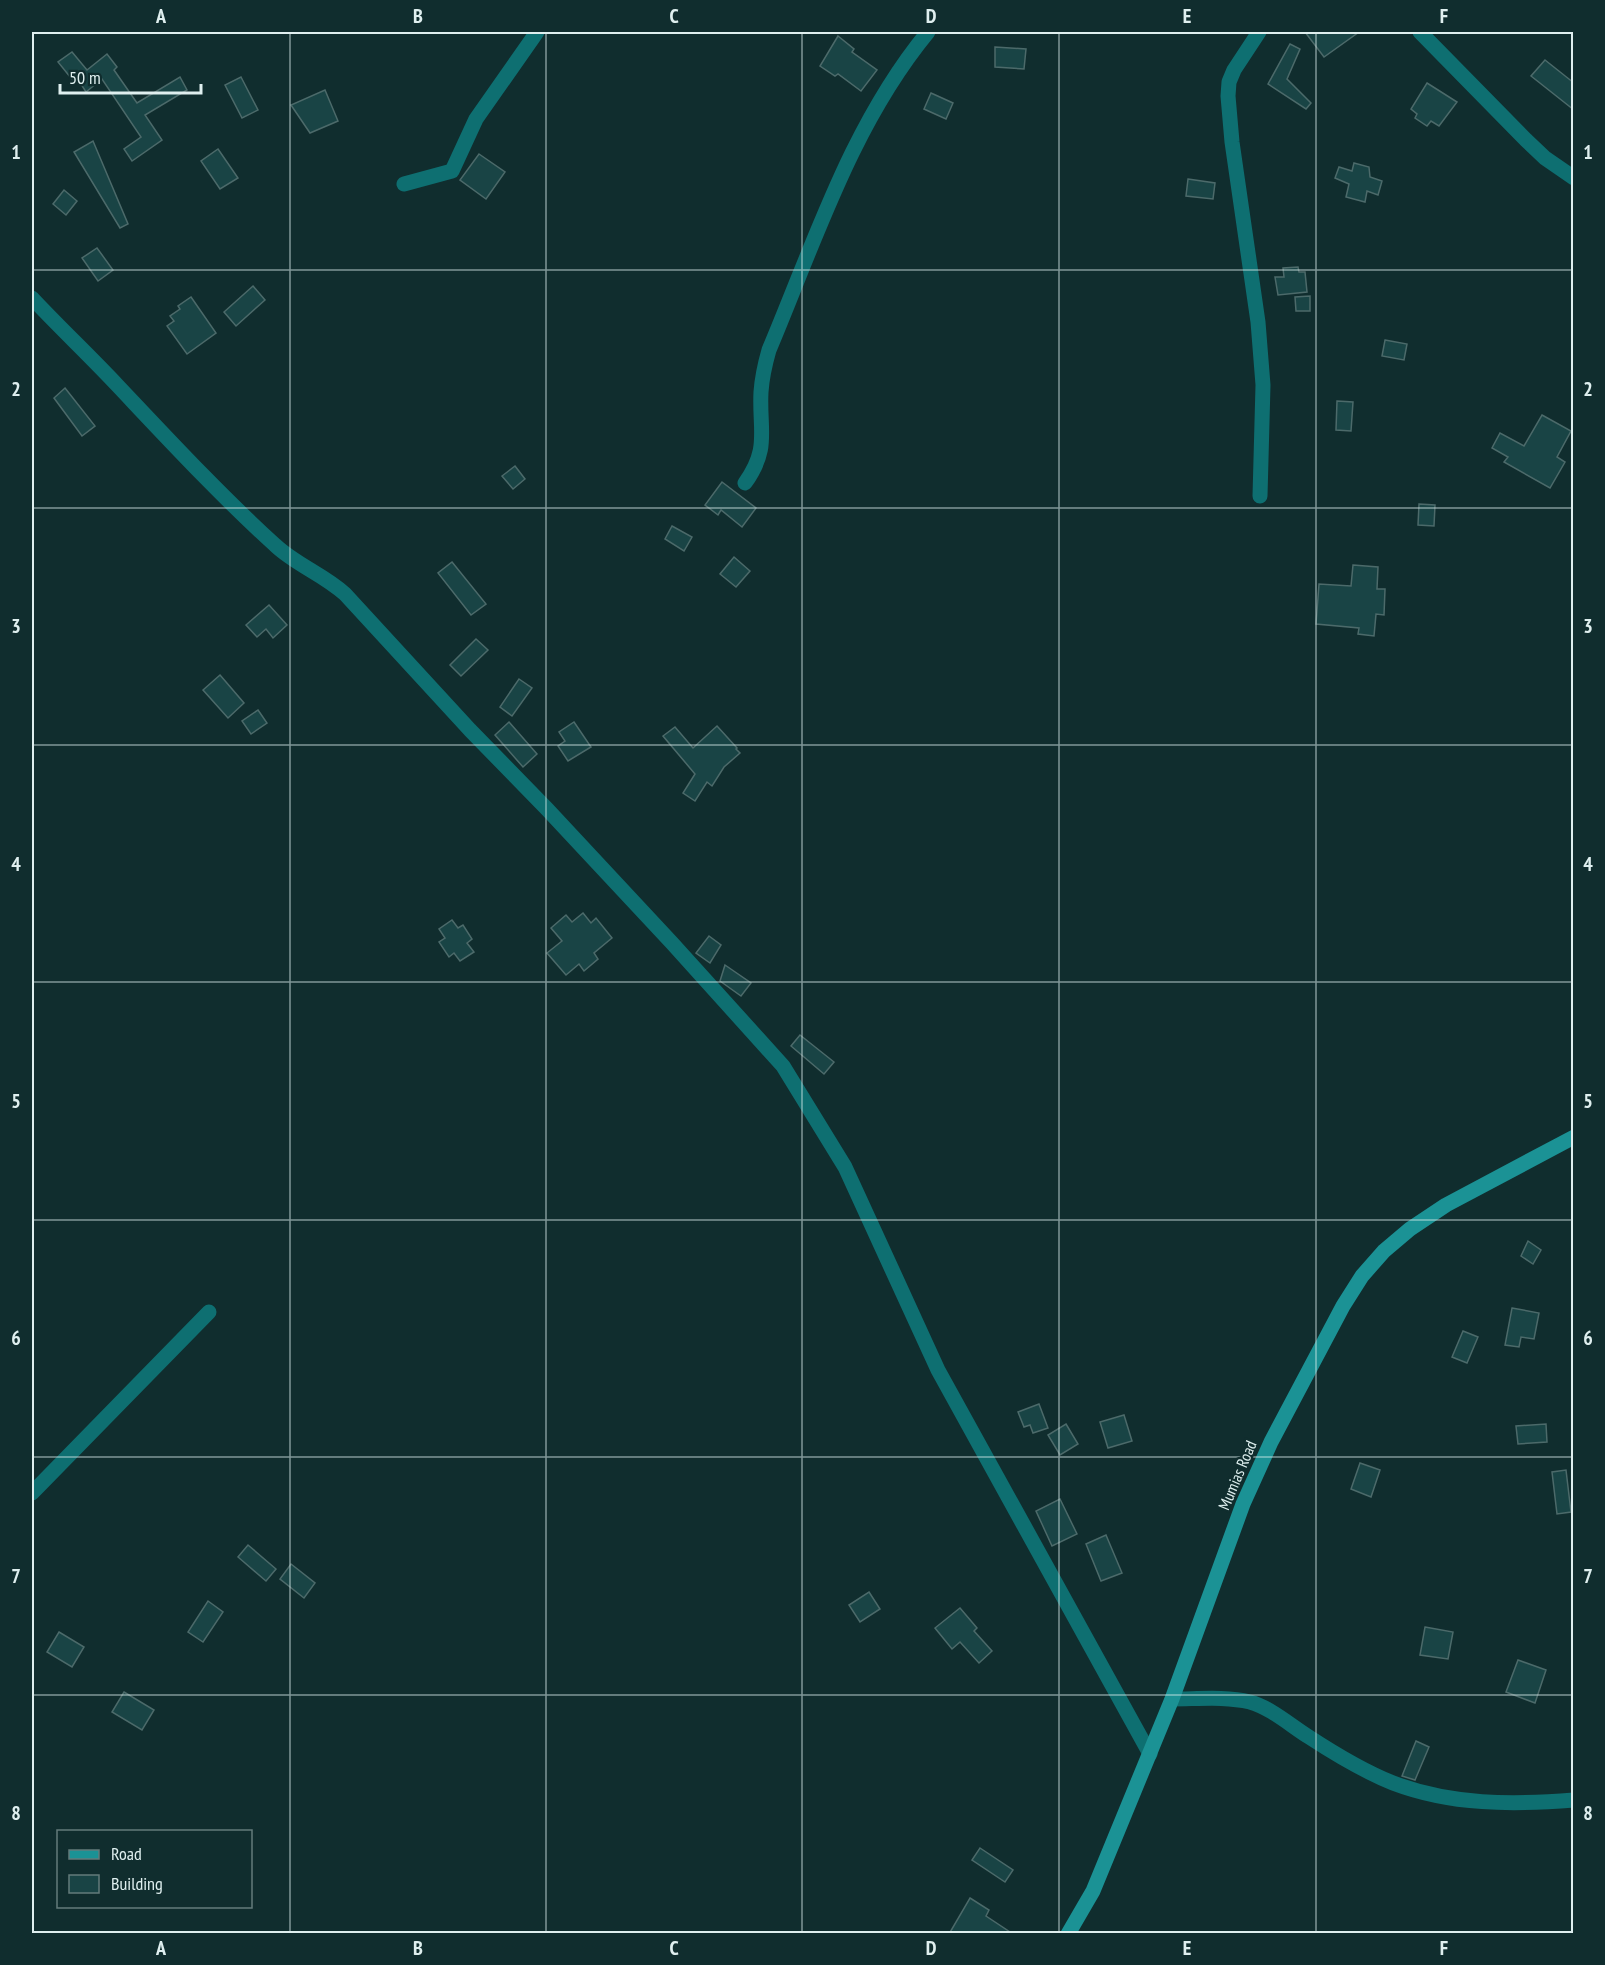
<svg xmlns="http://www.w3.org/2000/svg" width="1605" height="1965" font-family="'PT Sans Narrow',sans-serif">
  <rect width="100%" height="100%" fill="#102d2e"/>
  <g fill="#194445" stroke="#4c6a6a" stroke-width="1.5">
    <path d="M 1305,32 L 1359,32 L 1324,57 Z"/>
    <path d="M 838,36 L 854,49 L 852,52 L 877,70 L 861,91 L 838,74 L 835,76 L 820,66 Z"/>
    <path d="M 1290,44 L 1300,49 L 1287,79 L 1311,103 L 1306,109 L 1268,84 Z"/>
    <path d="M 995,47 L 1026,49 L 1024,69 L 995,67 Z"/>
    <path d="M 72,52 L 87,70 L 107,54 L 117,67 L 114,70 L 137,103 L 180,77 L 187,90 L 145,115 L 162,140 L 132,161 L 124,149 L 141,137 L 102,79 L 86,92 L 79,81 L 75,83 L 58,62 Z"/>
    <path d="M 1545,60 L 1574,83 L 1574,110 L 1531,76 Z"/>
    <path d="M 241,77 L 258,110 L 242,118 L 225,85 Z"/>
    <path d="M 1427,83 L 1457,102 L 1439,126 L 1431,121 L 1427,126 L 1415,118 L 1417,114 L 1411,109 Z"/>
    <path d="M 325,90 L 338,121 L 310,133 L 291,105 Z"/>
    <path d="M 931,93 L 953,103 L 946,119 L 924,109 Z"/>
    <path d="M 93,141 L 128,224 L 120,228 L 74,152 Z"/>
    <path d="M 218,149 L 238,178 L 220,189 L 201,161 Z"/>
    <path d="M 479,154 L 505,172 L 486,199 L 460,180 Z"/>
    <path d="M 1354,163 L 1369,167 L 1370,177 L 1382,181 L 1378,195 L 1367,191 L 1365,202 L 1346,197 L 1349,184 L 1335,178 L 1339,167 L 1352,171 Z"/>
    <path d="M 1188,179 L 1215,183 L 1213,199 L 1186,196 Z"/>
    <path d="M 64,190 L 77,201 L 66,215 L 53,204 Z"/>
    <path d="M 97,248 L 113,270 L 98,281 L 82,258 Z"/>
    <path d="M 1298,267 L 1299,272 L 1305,272 L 1307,292 L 1278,295 L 1275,277 L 1284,277 L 1283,268 Z"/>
    <path d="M 253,286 L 265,300 L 236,326 L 224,312 Z"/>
    <path d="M 1310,296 L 1310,311 L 1296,311 L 1295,297 Z"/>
    <path d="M 191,297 L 216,333 L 187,354 L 167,326 L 174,321 L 170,316 L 180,309 L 178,306 Z"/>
    <path d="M 1385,340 L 1407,344 L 1404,360 L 1382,356 Z"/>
    <path d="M 65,388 L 95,426 L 82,436 L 54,398 Z"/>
    <path d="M 1337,401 L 1353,402 L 1351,431 L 1336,430 Z"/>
    <path d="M 1542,415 L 1571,431 L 1557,457 L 1565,462 L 1550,488 L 1504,462 L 1508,457 L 1492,448 L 1500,433 L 1524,446 Z"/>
    <path d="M 515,466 L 525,479 L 513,489 L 502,476 Z"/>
    <path d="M 722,482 L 756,508 L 742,527 L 721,510 L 718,515 L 705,505 Z"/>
    <path d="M 1419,504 L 1435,505 L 1434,526 L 1418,525 Z"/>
    <path d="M 672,526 L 692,537 L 684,551 L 665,539 Z"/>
    <path d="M 734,557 L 750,571 L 736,587 L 720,574 Z"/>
    <path d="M 452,562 L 486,604 L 471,615 L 438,573 Z"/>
    <path d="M 1353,565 L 1378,567 L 1377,589 L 1385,589 L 1384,615 L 1376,614 L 1374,636 L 1358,634 L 1359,628 L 1316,624 L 1319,584 L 1351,586 Z"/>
    <path d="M 269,605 L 287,625 L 273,638 L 266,629 L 257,637 L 246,625 Z"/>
    <path d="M 476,639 L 488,650 L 461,676 L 450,665 Z"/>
    <path d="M 220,675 L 244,703 L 228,718 L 203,690 Z"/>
    <path d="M 519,679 L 532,688 L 512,716 L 500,707 Z"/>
    <path d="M 258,710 L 267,723 L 251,734 L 242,721 Z"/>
    <path d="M 509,722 L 537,754 L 523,767 L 495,735 Z"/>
    <path d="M 574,722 L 591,747 L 568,761 L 558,746 L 565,741 L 559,732 Z"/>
    <path d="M 717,726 L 737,748 L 736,749 L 740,753 L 724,767 L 712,786 L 707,782 L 695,801 L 683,793 L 695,774 L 663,736 L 675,727 L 693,748 Z"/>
    <path d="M 583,913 L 591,923 L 596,918 L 612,938 L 594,953 L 598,959 L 584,971 L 579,964 L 566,975 L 547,953 L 562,941 L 551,928 L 566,915 L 572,922 Z"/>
    <path d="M 452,920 L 458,928 L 463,925 L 472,939 L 467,943 L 474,952 L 460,961 L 454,953 L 449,957 L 439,942 L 445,938 L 439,929 Z"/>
    <path d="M 709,936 L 721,945 L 710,963 L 696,953 Z"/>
    <path d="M 725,965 L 751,983 L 741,996 L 720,981 Z"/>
    <path d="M 800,1035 L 834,1062 L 824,1074 L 791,1046 Z"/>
    <path d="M 1528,1241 L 1541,1250 L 1533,1264 L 1521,1256 Z"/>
    <path d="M 1512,1308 L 1539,1313 L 1534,1339 L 1521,1337 L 1519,1347 L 1505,1345 Z"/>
    <path d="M 1463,1331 L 1478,1337 L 1467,1363 L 1452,1357 Z"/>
    <path d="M 1039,1404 L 1048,1428 L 1033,1433 L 1030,1425 L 1024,1427 L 1018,1412 Z"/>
    <path d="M 1124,1415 L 1132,1441 L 1108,1448 L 1100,1422 Z"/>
    <path d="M 1066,1424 L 1078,1444 L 1060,1455 L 1048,1435 Z"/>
    <path d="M 1546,1424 L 1547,1442 L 1518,1444 L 1516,1426 Z"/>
    <path d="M 1360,1463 L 1380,1470 L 1371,1497 L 1351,1489 Z"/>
    <path d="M 1566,1470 L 1571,1512 L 1557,1514 L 1552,1472 Z"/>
    <path d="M 1060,1499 L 1077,1534 L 1052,1546 L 1036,1511 Z"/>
    <path d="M 1106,1535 L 1122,1573 L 1101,1581 L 1086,1544 Z"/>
    <path d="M 248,1545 L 276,1569 L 266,1581 L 238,1557 Z"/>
    <path d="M 291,1564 L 315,1583 L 304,1598 L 280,1579 Z"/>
    <path d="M 869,1592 L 880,1609 L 860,1622 L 849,1605 Z"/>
    <path d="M 208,1601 L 223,1612 L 203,1642 L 188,1632 Z"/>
    <path d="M 960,1608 L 977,1628 L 974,1631 L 992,1651 L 979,1663 L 960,1642 L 952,1649 L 935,1628 Z"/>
    <path d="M 1425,1627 L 1453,1632 L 1448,1659 L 1420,1655 Z"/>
    <path d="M 59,1632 L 84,1647 L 72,1667 L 47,1652 Z"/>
    <path d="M 1518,1660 L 1546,1670 L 1535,1703 L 1506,1692 Z"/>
    <path d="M 124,1692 L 154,1710 L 142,1730 L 112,1712 Z"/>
    <path d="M 1416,1741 L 1429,1747 L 1415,1780 L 1402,1776 Z"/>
    <path d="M 980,1848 L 1013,1870 L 1005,1882 L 972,1860 Z"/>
    <path d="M 970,1898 L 989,1910 L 986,1916 L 1013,1934 L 949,1934 Z"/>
  </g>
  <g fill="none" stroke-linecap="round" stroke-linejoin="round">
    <g stroke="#0e6f71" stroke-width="15">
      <path d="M 1259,32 L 1234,70 L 1229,82 L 1228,96 L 1232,142 L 1258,322 L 1263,385 L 1260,496"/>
      <path d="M 1420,32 L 1526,140 L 1545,158 L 1574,178"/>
      <path d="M 404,184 L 452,171 L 476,119 L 537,32"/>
      <path d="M 32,298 C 60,328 90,356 118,386 C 169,440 220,495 275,545 C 296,565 323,574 345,594 L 470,730 L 547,809 L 672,943 L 783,1066 L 845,1167 L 938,1370 L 1150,1754"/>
      <path d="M 745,483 C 770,448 759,431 761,392 C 762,377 765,364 769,350 C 815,241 852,124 928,32"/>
      <path d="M 32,1493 L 209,1312"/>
      <path d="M 1172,1699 C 1198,1699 1225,1696 1250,1702 C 1271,1708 1290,1725 1309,1737 C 1335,1754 1363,1771 1393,1783 C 1451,1805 1512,1805 1574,1800"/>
    </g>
    <path stroke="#1b9295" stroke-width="15" d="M 1068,1934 L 1093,1891 L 1172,1699 L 1243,1504 L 1271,1442 L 1343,1306 L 1362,1276 L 1384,1251 L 1410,1229 L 1446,1205 L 1574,1137"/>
  </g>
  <path fill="none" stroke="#dfefef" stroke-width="1.5" stroke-opacity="0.55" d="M 290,32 L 290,1934M 546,32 L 546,1934M 802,32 L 802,1934M 1059,32 L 1059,1934M 1316,32 L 1316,1934M 32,270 L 1574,270M 32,508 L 1574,508M 32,745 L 1574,745M 32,982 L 1574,982M 32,1220 L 1574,1220M 32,1457 L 1574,1457M 32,1695 L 1574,1695"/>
  <g text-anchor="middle" stroke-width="5" stroke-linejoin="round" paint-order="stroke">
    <g font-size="16" fill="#dfefef" stroke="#102d2e">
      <text transform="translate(1237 1475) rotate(-67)" y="6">Mumias Road</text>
    </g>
  </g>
  <rect width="1605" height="1965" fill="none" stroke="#102d2e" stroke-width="66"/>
  <rect x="57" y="1830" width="195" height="78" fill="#102d2e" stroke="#637b7b" stroke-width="1.5"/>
  <rect x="69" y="1850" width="30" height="9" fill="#1b9295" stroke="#637b7b" stroke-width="1.5"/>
  <text x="111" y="1860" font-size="18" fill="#dfefef">Road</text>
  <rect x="69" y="1875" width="30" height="18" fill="#194445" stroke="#637b7b" stroke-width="1.5"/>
  <text x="111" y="1890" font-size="18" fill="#dfefef">Building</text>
  <path d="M60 84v9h141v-9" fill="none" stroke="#dfefef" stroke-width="3"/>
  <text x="69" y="84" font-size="18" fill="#dfefef" stroke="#102d2e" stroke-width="4.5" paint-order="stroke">50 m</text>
  <rect x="33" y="33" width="1539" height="1899" fill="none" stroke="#dfefef" stroke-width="2"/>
  <g font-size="20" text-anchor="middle" font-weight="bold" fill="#dfefef">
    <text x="161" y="23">A</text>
    <text x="418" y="23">B</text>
    <text x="674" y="23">C</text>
    <text x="931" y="23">D</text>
    <text x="1187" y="23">E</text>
    <text x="1444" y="23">F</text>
    <text x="16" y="159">1</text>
    <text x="1588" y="159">1</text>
    <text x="16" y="396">2</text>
    <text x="1588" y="396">2</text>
    <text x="16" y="633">3</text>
    <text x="1588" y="633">3</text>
    <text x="16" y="871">4</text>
    <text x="1588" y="871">4</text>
    <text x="16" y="1108">5</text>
    <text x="1588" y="1108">5</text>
    <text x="16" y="1345">6</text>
    <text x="1588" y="1345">6</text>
    <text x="16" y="1583">7</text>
    <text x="1588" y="1583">7</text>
    <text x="16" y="1820">8</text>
    <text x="1588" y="1820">8</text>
    <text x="161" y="1955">A</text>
    <text x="418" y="1955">B</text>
    <text x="674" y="1955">C</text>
    <text x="931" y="1955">D</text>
    <text x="1187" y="1955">E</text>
    <text x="1444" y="1955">F</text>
  </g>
</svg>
